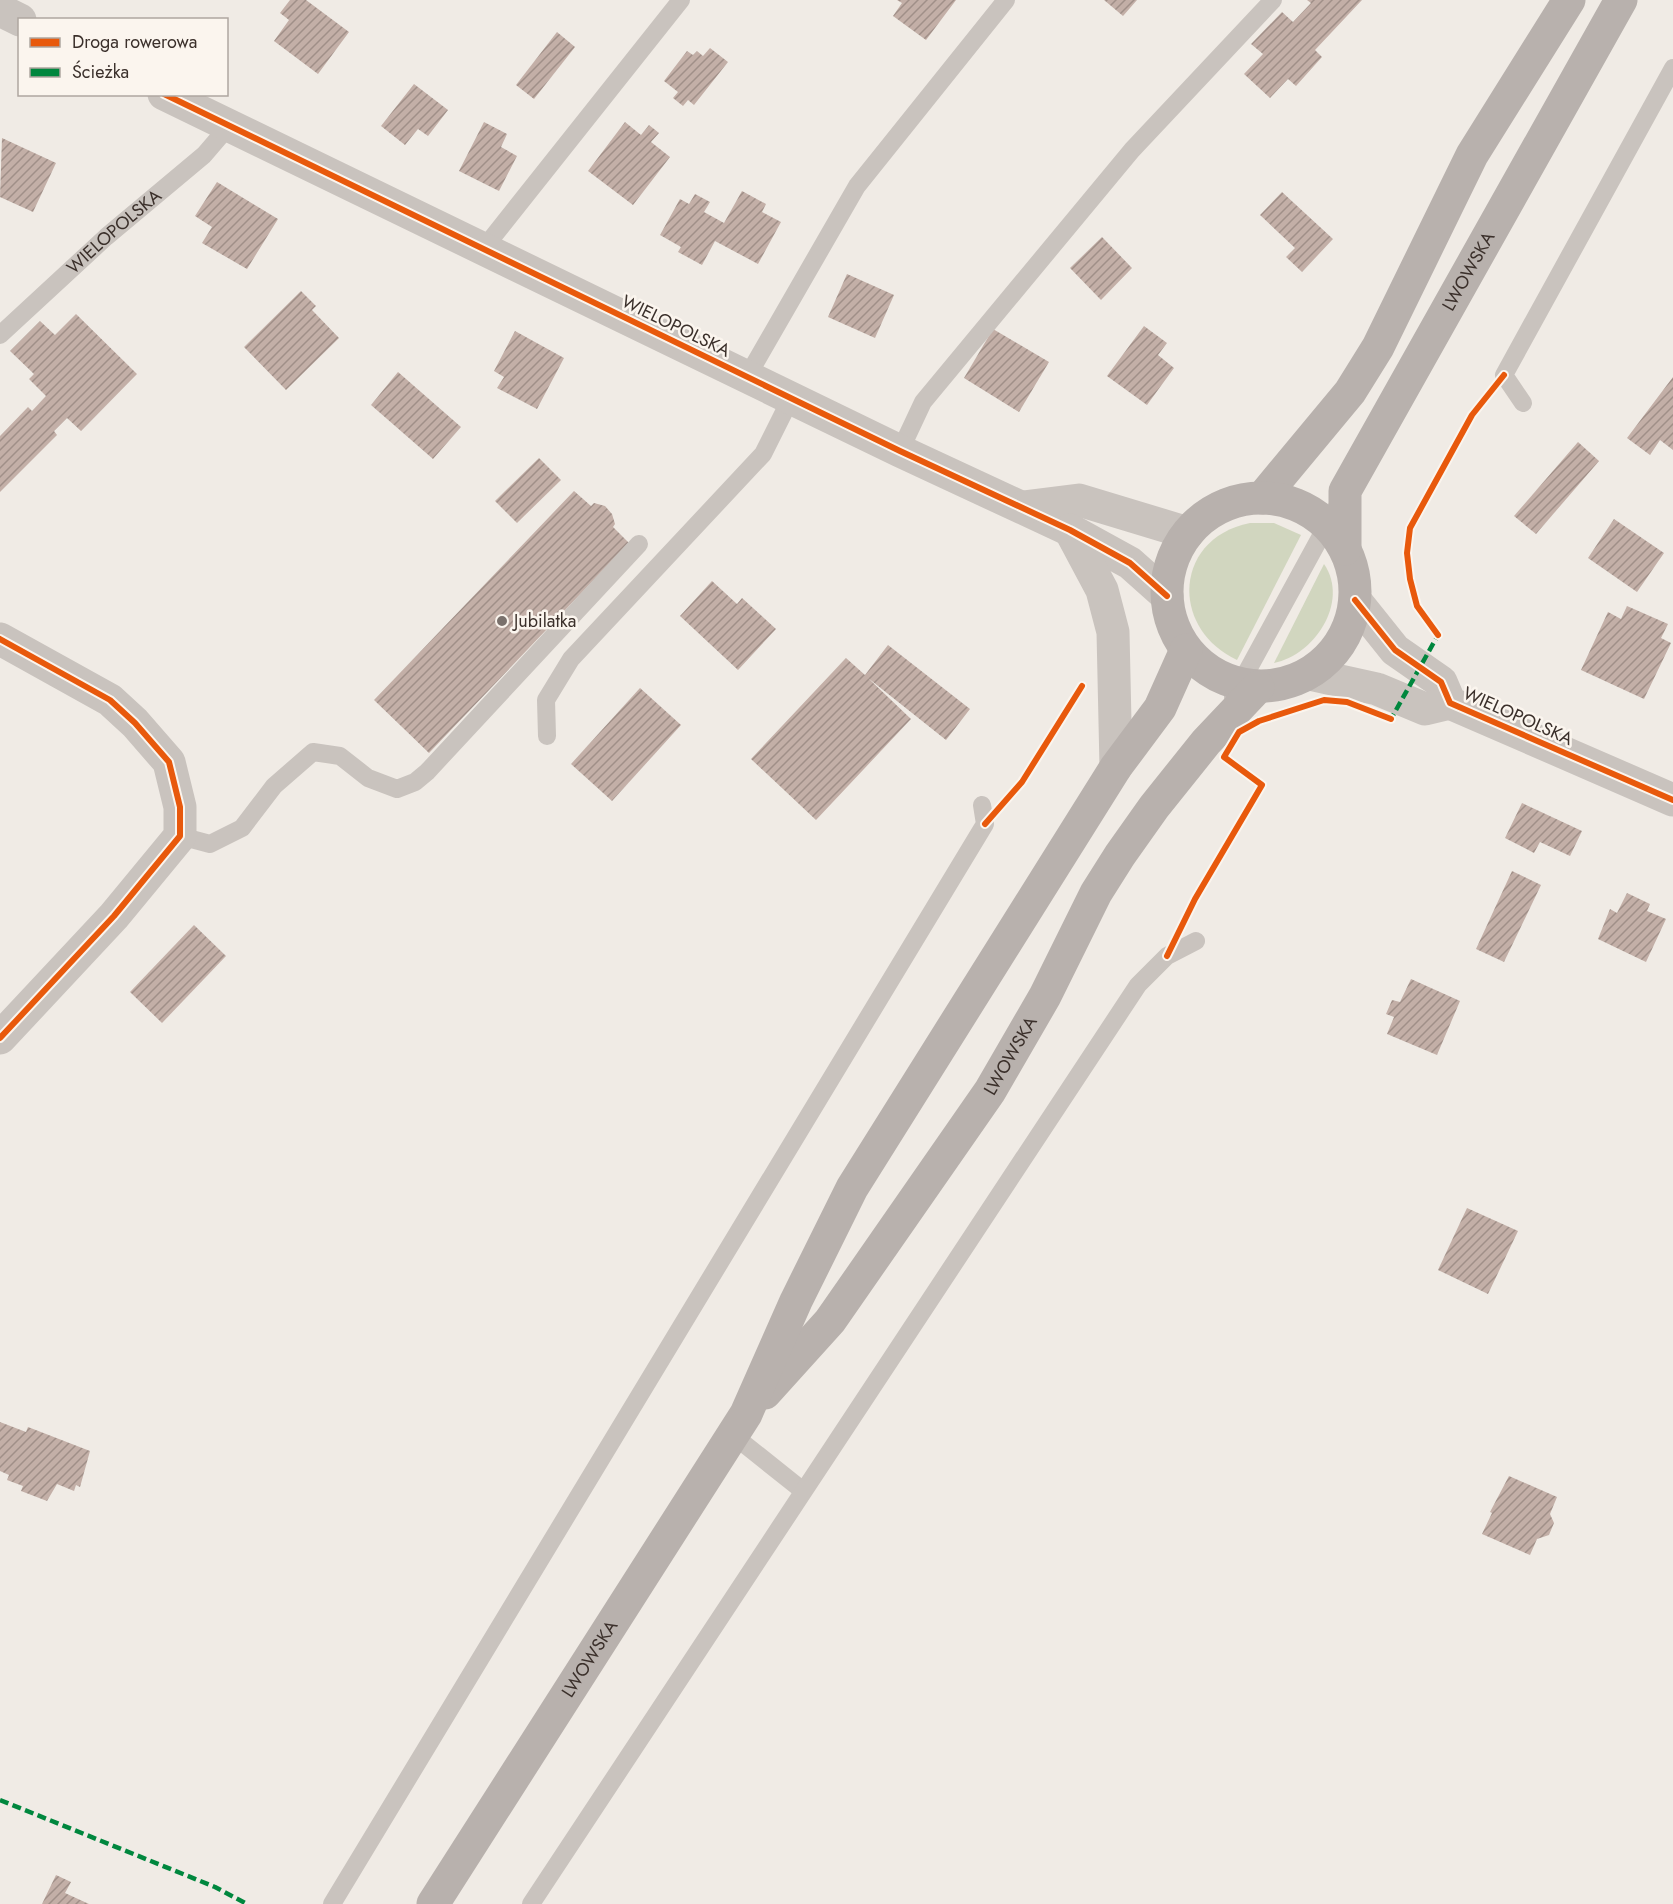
<svg xmlns="http://www.w3.org/2000/svg" width="1673" height="1904" font-family="Jost,sans-serif">
  <defs>
    <pattern id="building-hatch" width="6" height="6" patternUnits="userSpaceOnUse" patternTransform="scale(1.5)"><rect width="6" height="6" fill="#c3afa7"/><path d="M-1 1l2-2M0 6l6-6M5 7l2-2" fill="none" stroke="#a08f88"/></pattern>
  </defs>
  <rect width="100%" height="100%" fill="#f0ebe5"/>
  <g fill="#d1d6bf">
    <path d="M 1250,523 L 1274,523 L 1301,535 L 1237,660 C 1169,628 1174,538 1250,523 Z"/>
    <path d="M 1324,564 C 1350,602 1314,655 1274,663 Z"/>
  </g>
  <g fill="url(#building-hatch)">
    <path d="M 290,0 L 306,0 L 349,32 L 318,74 L 274,41 L 289,20 L 280,13 Z"/>
    <path d="M 897,0 L 956,0 L 926,40 L 893,16 L 902,3 Z"/>
    <path d="M 1104,0 L 1137,0 L 1123,16 Z"/>
    <path d="M 1307,0 L 1362,0 L 1315,50 L 1322,57 L 1296,86 L 1288,79 L 1270,98 L 1244,74 L 1263,54 L 1251,44 L 1282,12 L 1293,22 L 1311,3 Z"/>
    <path d="M 557,32 L 575,47 L 534,99 L 516,85 Z"/>
    <path d="M 710,48 L 728,62 L 694,105 L 688,100 L 683,106 L 673,98 L 678,92 L 664,81 L 687,51 L 693,55 L 697,51 L 703,56 Z"/>
    <path d="M 414,84 L 448,110 L 428,136 L 418,129 L 405,145 L 381,126 Z"/>
    <path d="M 484,122 L 507,134 L 501,147 L 517,156 L 499,191 L 459,171 Z"/>
    <path d="M 625,122 L 641,135 L 649,125 L 659,133 L 651,142 L 670,157 L 633,205 L 588,171 Z"/>
    <path d="M 2,138 L 56,163 L 33,212 L 0,197 Z"/>
    <path d="M 217,182 L 278,219 L 247,269 L 202,243 L 212,227 L 195,216 Z"/>
    <path d="M 742,191 L 766,204 L 762,212 L 781,222 L 758,264 L 715,241 L 702,265 L 678,252 L 681,247 L 660,235 L 680,199 L 689,204 L 695,194 L 710,202 L 704,212 L 724,223 Z"/>
    <path d="M 1282,192 L 1333,239 L 1302,272 L 1286,257 L 1295,248 L 1260,215 Z"/>
    <path d="M 1102,237 L 1132,268 L 1101,300 L 1070,268 Z"/>
    <path d="M 847,274 L 894,295 L 875,338 L 828,317 Z"/>
    <path d="M 301,291 L 316,306 L 312,310 L 339,338 L 286,390 L 244,347 Z"/>
    <path d="M 76,314 L 137,374 L 81,431 L 67,418 L 54,431 L 57,435 L 0,492 L 0,436 L 28,407 L 32,411 L 46,396 L 29,379 L 34,374 L 10,351 L 40,321 L 55,335 Z"/>
    <path d="M 1144,326 L 1167,343 L 1158,355 L 1174,368 L 1147,405 L 1107,376 Z"/>
    <path d="M 993,329 L 1049,362 L 1019,412 L 964,378 Z"/>
    <path d="M 515,331 L 564,358 L 537,409 L 497,388 L 504,377 L 494,371 Z"/>
    <path d="M 398,372 L 461,427 L 433,459 L 371,405 Z"/>
    <path d="M 1673,377 L 1673,450 L 1660,440 L 1650,455 L 1627,438 Z"/>
    <path d="M 1578,442 L 1599,461 L 1536,534 L 1514,516 Z"/>
    <path d="M 539,458 L 561,480 L 517,523 L 495,501 Z"/>
    <path d="M 574,491 L 591,506 L 594,503 L 605,506 L 612,514 L 615,524 L 613,527 L 629,543 L 429,753 L 374,700 Z"/>
    <path d="M 1614,519 L 1664,553 L 1637,592 L 1588,558 Z"/>
    <path d="M 712,581 L 737,604 L 742,598 L 776,629 L 738,670 L 680,616 Z"/>
    <path d="M 1627,606 L 1668,624 L 1661,638 L 1671,643 L 1644,699 L 1581,670 L 1608,612 L 1621,619 Z"/>
    <path d="M 888,645 L 970,709 L 946,740 L 868,678 L 911,719 L 816,820 L 751,759 L 846,658 L 865,675 Z"/>
    <path d="M 640,688 L 681,725 L 612,801 L 571,764 Z"/>
    <path d="M 1522,803 L 1582,831 L 1570,856 L 1540,842 L 1534,853 L 1505,838 Z"/>
    <path d="M 1512,871 L 1541,885 L 1504,962 L 1476,949 Z"/>
    <path d="M 1627,893 L 1650,904 L 1647,911 L 1666,919 L 1646,962 L 1598,939 L 1610,909 L 1617,913 Z"/>
    <path d="M 194,925 L 226,956 L 162,1023 L 130,992 Z"/>
    <path d="M 1411,979 L 1460,1001 L 1437,1055 L 1387,1034 L 1394,1017 L 1386,1014 L 1392,1000 L 1400,1002 Z"/>
    <path d="M 1467,1208 L 1518,1231 L 1488,1294 L 1438,1270 Z"/>
    <path d="M 0,1422 L 26,1432 L 28,1427 L 90,1451 L 80,1487 L 76,1485 L 74,1491 L 57,1484 L 47,1501 L 21,1491 L 23,1486 L 7,1480 L 9,1475 L 0,1471 Z"/>
    <path d="M 1509,1476 L 1557,1497 L 1550,1514 L 1554,1523 L 1549,1535 L 1537,1539 L 1530,1555 L 1482,1534 L 1492,1513 L 1490,1512 Z"/>
    <path d="M 56,1875 L 71,1882 L 65,1893 L 89,1904 L 42,1904 Z"/>
  </g>
  <g fill="none" stroke-linecap="round" stroke-linejoin="round">
    <g stroke="#c9c3be" stroke-width="18">
      <path d="M 484,248 L 681,0"/>
      <path id="s1" d="M 0,335 L 106,237 L 204,155 L 228,127"/>
      <path d="M 747,377 L 857,186 L 1006,0"/>
      <path d="M 1523,403 L 1504,375 L 1673,68"/>
      <path d="M 900,451 L 923,402 L 1132,150 L 1273,0"/>
      <path d="M 1233,697 L 1339,503"/>
      <path d="M 547,736 L 546,700 L 571,659 L 763,454 L 791,398"/>
      <path d="M 180,836 L 210,844 L 242,828 L 274,786 L 313,752 L 340,756 L 368,778 L 397,789 L 415,782 L 427,772 L 639,544"/>
      <path d="M 733,1435 L 802,1490"/>
      <path d="M 332,1904 L 985,824 L 982,805"/>
      <path d="M 531,1904 L 1138,985 L 1167,956 L 1196,941"/>
    </g>
    <path stroke="#c9c3be" stroke-width="33" d="M 0,639 L 110,700 L 135,723 L 169,762 L 180,807 L 180,836 L 114,916 L 0,1038"/>
    <g stroke="#c9c3be" stroke-width="33">
      <path d="M 0,10 L 20,20"/>
      <path d="M 164,94 L 900,451 L 1070,530 L 1130,563 L 1167,596"/>
      <path d="M 1023,507 L 1079,500 L 1188,533"/>
      <path d="M 1070,530 L 1102,590 L 1113,632 L 1116,767"/>
      <path d="M 1355,600 L 1395,650 L 1441,682 L 1450,703 L 1673,800"/>
      <path d="M 1309,674 L 1377,689 L 1425,709 L 1450,703"/>
    </g>
    <g stroke="#b8b1ad" stroke-width="33">
      <path d="M 1262,498 L 1350,392 L 1378,347 L 1472,155 L 1569,0"/>
      <circle cx="1261" cy="592" r="94"/>
      <path id="s2" d="M 1345,549 L 1345,491 L 1621,0"/>
      <path id="s3" d="M 765,1393 L 830,1321 L 990,1091 L 1045,996 L 1096,893 L 1120,855 L 1154,807 L 1206,742 L 1258,687"/>
      <path id="s4" d="M 433,1904 L 746,1414 L 796,1301 L 852,1188 L 1116,767 L 1160,708 L 1186,650"/>
    </g>
    <g stroke="#00873e" stroke-width="4.5" stroke-dasharray="9 4.5" stroke-linecap="butt">
      <path d="M 1388,718 L 1391,719 L 1438,635 L 1435,631"/>
      <path d="M 0,1800 L 215,1887 L 247,1904"/>
    </g>
    <defs>
      <g id="cycleway">
        <path d="M 164,94 L 900,451 L 1070,530 L 1130,563 L 1167,596"/>
        <path d="M 1355,600 L 1395,650 L 1441,682 L 1450,703 L 1673,800"/>
        <path d="M 1438,635 L 1417,606 L 1410,579 L 1407,553 L 1410,528 L 1472,415 L 1504,375"/>
        <path d="M 0,639 L 110,700 L 135,723 L 169,762 L 180,807 L 180,836 L 114,916 L 0,1038"/>
        <path d="M 985,824 L 1022,782 L 1082,686"/>
        <path d="M 1167,956 L 1195,899 L 1262,785 L 1224,757 L 1239,732 L 1259,721 L 1324,700 L 1347,702 L 1391,719"/>
      </g>
    </defs>
    <use href="#cycleway" stroke="#fbf5ee" stroke-width="10"/>
    <use href="#cycleway" stroke="#e8590c" stroke-width="6"/>
  </g>
  <circle fill="#7a716c" stroke="#fbf5ee" stroke-width="2" cx="502" cy="621" r="6"/>
  <g text-anchor="middle" stroke-width="5" stroke-linejoin="round" paint-order="stroke">
    <g font-size="18" fill="#3b302b" stroke="#fbf5ee">
      <text dy="6" stroke="none"><textPath href="#s1" startOffset="154">WIELOPOLSKA</textPath></text>
      <text dy="6" stroke="none"><textPath href="#s2" startOffset="310">LWOWSKA</textPath></text>
      <text transform="translate(676 326) rotate(26)" y="6">WIELOPOLSKA</text>
      <text transform="translate(1518 716) rotate(24)" y="6">WIELOPOLSKA</text>
      <text dy="6" stroke="none"><textPath href="#s3" startOffset="418">LWOWSKA</textPath></text>
      <text dy="6" stroke="none"><textPath href="#s4" startOffset="291">LWOWSKA</textPath></text>
    </g>
    <g font-size="18" fill="#3b302b" stroke="#fbf5ee" text-anchor="start">
      <text x="514" y="627">Jubilatka</text>
    </g>
  </g>
  <rect x="18" y="18" width="210" height="78" fill="#fbf5ee" stroke="#aea6a0" stroke-width="1.5"/>
  <rect x="30" y="38" width="30" height="9" fill="#e8590c" stroke="#aea6a0" stroke-width="1.5"/>
  <text x="72" y="48" font-size="18" fill="#3b302b">Droga rowerowa</text>
  <rect x="30" y="68" width="30" height="9" fill="#00873e" stroke="#aea6a0" stroke-width="1.5"/>
  <text x="72" y="78" font-size="18" fill="#3b302b">Ścieżka</text>
</svg>
